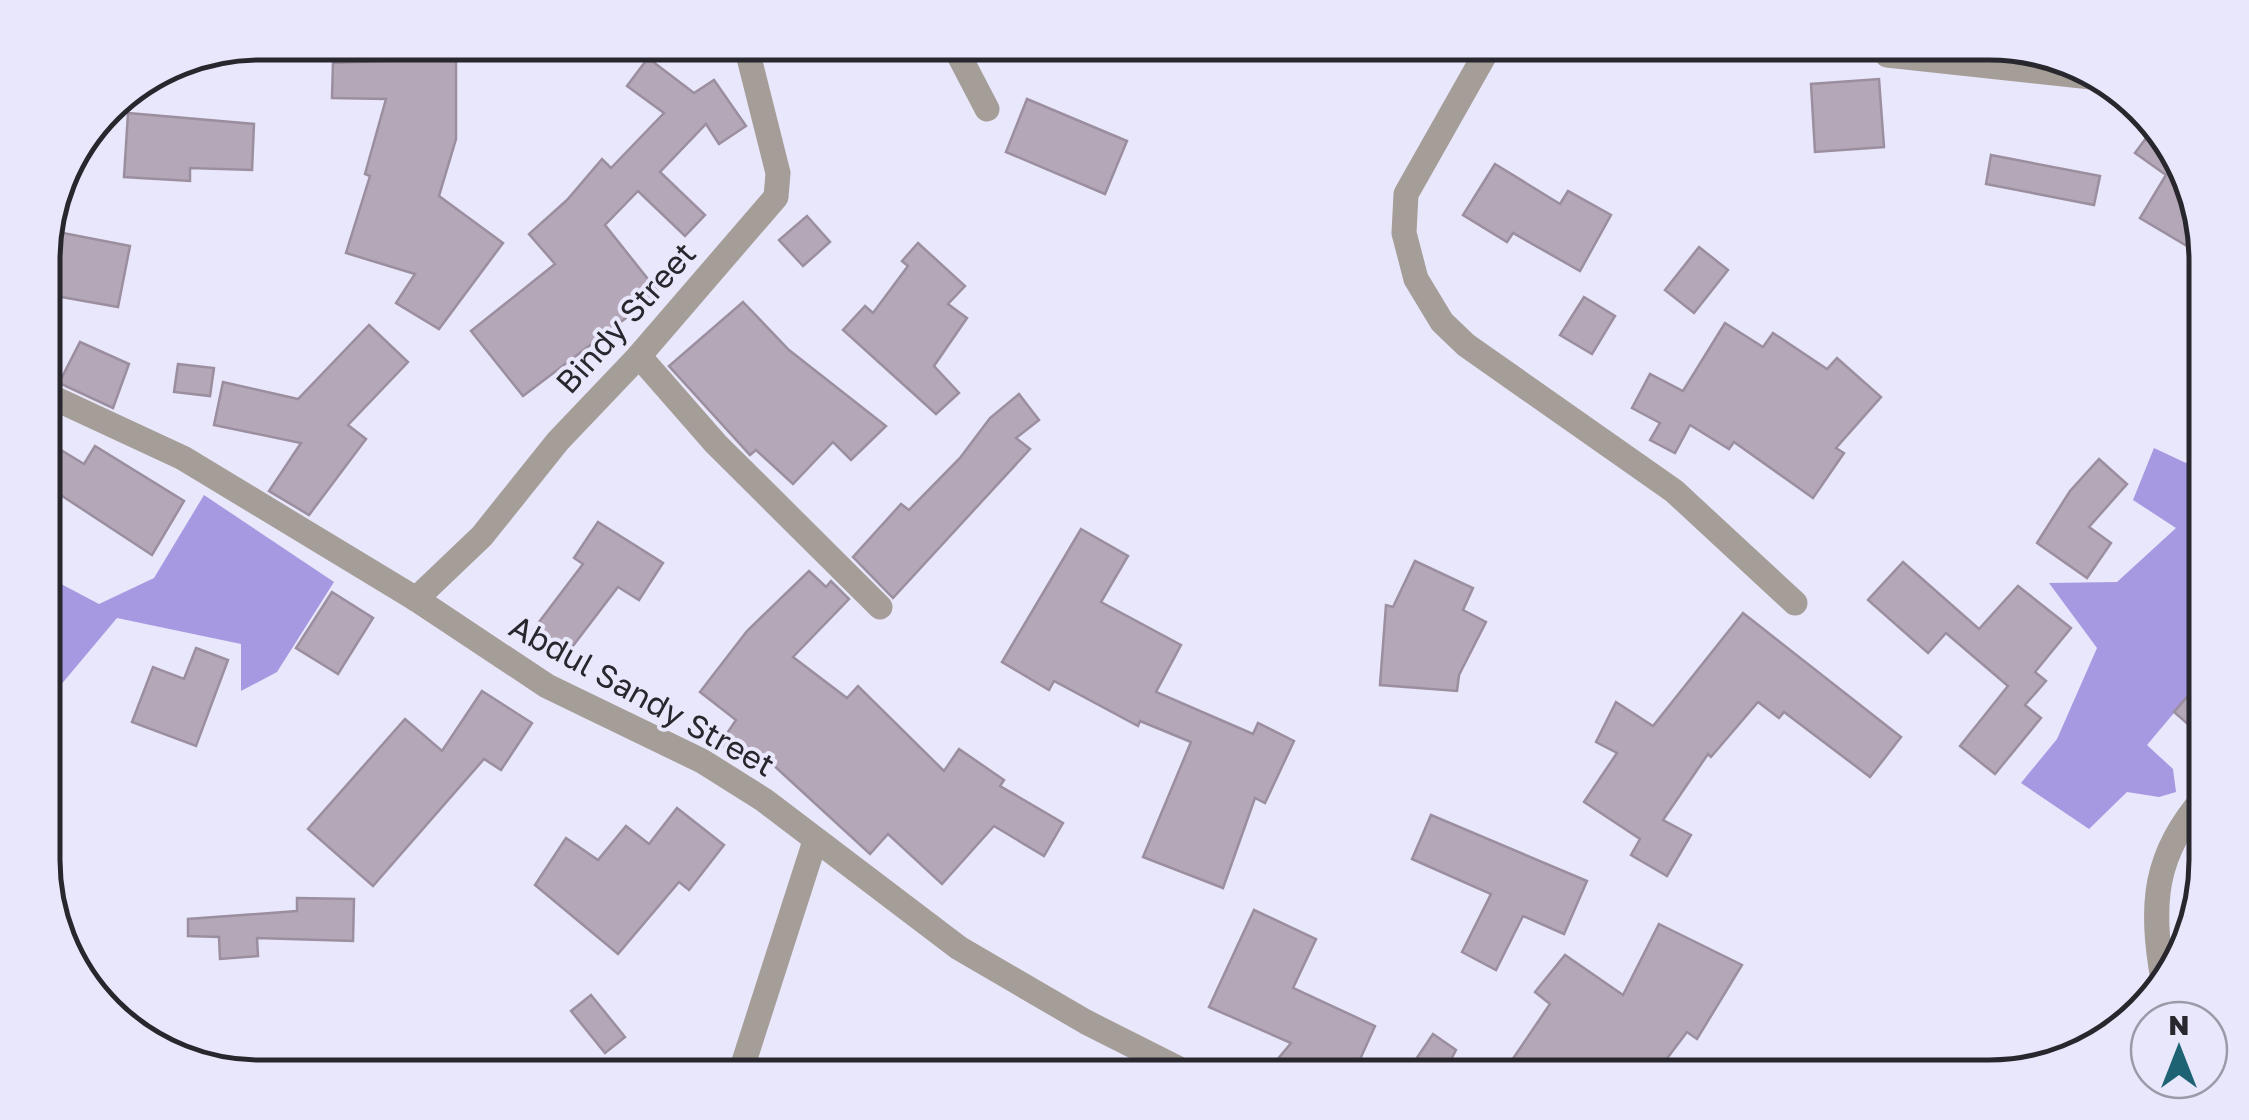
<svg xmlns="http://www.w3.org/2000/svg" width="2249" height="1120" font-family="'Golos Text',sans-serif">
  <rect width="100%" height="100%" fill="#e9e7fb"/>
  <g fill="#a699e1">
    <path d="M 2205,384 L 2205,439 L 2188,400 Z"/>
    <path d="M 2205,447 L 2206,675 L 2147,745 L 2173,769 L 2176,792 L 2159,797 L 2127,792 L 2089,829 L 2021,783 L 2057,739 L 2097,648 L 2049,583 L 2117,582 L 2176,528 L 2133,500 L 2154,448 L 2186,463 Z"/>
    <path d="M 204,495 L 334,582 L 277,672 L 241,691 L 241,644 L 117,618 L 44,705 L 44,575 L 99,604 L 154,578 Z"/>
  </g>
  <g fill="#b4a7b8" stroke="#9b8f9f" stroke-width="2.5">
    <path d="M 648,58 L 694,93 L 714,80 L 746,126 L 719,144 L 706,124 L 660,172 L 705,215 L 685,236 L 638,191 L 605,225 L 659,293 L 523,396 L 471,331 L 555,264 L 529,234 L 567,200 L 602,159 L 611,168 L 664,113 L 627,86 Z"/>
    <path d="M 406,60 L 456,61 L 456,139 L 439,196 L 503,243 L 439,329 L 396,303 L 415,274 L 346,253 L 370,176 L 365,174 L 386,99 L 332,98 L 333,63 Z"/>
    <path d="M 1879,79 L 1884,147 L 1815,152 L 1811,84 Z"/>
    <path d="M 1027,99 L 1127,141 L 1105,194 L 1006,152 Z"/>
    <path d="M 128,113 L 254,124 L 252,170 L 190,168 L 190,181 L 124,177 Z"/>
    <path d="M 2155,126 L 2170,139 L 2201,222 L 2187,246 L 2140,218 L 2166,175 L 2135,153 Z"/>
    <path d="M 1991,155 L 2100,176 L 2094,205 L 1986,184 Z"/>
    <path d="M 1495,164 L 1560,204 L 1568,191 L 1611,215 L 1580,271 L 1513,233 L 1507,242 L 1463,215 Z"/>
    <path d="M 807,216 L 830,242 L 803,266 L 779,240 Z"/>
    <path d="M 63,233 L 130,246 L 118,307 L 50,295 Z"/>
    <path d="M 918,243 L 965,286 L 948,304 L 967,318 L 934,366 L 959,393 L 936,414 L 843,330 L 865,306 L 873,313 L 908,266 L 902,261 Z"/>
    <path d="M 1699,247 L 1728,270 L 1694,313 L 1665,290 Z"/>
    <path d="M 1584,297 L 1615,316 L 1592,354 L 1560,335 Z"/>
    <path d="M 743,302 L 789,350 L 886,426 L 851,460 L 833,442 L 793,484 L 756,450 L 750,455 L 669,366 Z"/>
    <path d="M 1725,323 L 1763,347 L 1773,333 L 1827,369 L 1837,358 L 1881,397 L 1836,448 L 1844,453 L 1813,498 L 1734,442 L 1729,449 L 1690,425 L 1675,453 L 1650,440 L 1660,423 L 1632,408 L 1650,374 L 1683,391 Z"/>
    <path d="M 369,325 L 408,362 L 348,425 L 366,439 L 309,515 L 269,491 L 301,443 L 214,425 L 223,382 L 298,399 Z"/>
    <path d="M 80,342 L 129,364 L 113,408 L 59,383 Z"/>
    <path d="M 178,364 L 214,368 L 210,396 L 174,392 Z"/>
    <path d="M 1019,394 L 1039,420 L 1016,438 L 1030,449 L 893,598 L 853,557 L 901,504 L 909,510 L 960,458 L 990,418 Z"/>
    <path d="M 43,439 L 84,464 L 95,446 L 184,501 L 152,555 L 44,484 Z"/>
    <path d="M 2099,459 L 2127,484 L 2089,527 L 2111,543 L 2087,578 L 2037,543 L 2070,491 Z"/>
    <path d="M 598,522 L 663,563 L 639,600 L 618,587 L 566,655 L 533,630 L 583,564 L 574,558 Z"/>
    <path d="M 1081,529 L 1128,556 L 1101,602 L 1181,645 L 1156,692 L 1253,734 L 1258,723 L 1294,741 L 1265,803 L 1255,798 L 1223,888 L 1143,857 L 1191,742 L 1140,721 L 1138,726 L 1054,681 L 1049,690 L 1002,662 Z"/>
    <path d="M 1415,561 L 1473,588 L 1463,610 L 1486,622 L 1459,675 L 1457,691 L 1380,685 L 1386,605 L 1393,607 Z"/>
    <path d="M 1903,562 L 1979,629 L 2018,586 L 2071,628 L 2035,672 L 2046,681 L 2025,705 L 2041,718 L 1995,774 L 1960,746 L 2008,686 L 1946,633 L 1928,653 L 1868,600 Z"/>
    <path d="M 809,571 L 826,587 L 831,581 L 849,599 L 793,657 L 847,698 L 858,686 L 944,771 L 959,749 L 1004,780 L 1000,786 L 1063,823 L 1044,856 L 994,826 L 942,884 L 888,834 L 870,854 L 770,762 L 763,772 L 720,744 L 736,720 L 700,692 L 747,631 Z"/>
    <path d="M 332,592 L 373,618 L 338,674 L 296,648 Z"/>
    <path d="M 1743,613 L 1901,737 L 1870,777 L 1784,712 L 1779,718 L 1758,702 L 1711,757 L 1708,754 L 1663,820 L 1691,835 L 1667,876 L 1631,855 L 1640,839 L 1584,802 L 1617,753 L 1596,742 L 1616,702 L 1653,726 Z"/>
    <path d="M 196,648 L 228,660 L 196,746 L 132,722 L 153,667 L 184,679 Z"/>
    <path d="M 2206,675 L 2206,740 L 2174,712 Z"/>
    <path d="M 482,691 L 532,723 L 501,770 L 484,759 L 373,886 L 308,829 L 405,719 L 442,751 Z"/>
    <path d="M 677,808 L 724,845 L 689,890 L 679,882 L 618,954 L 535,885 L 566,838 L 598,860 L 626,826 L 649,844 Z"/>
    <path d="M 1431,815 L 1587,881 L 1564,934 L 1523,916 L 1496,970 L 1462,952 L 1491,894 L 1412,859 Z"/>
    <path d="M 297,898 L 354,899 L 353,941 L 257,938 L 258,956 L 220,959 L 219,937 L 188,936 L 188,919 L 297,911 Z"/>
    <path d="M 1254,910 L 1316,939 L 1293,988 L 1375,1026 L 1352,1077 L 1263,1077 L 1291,1043 L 1209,1007 Z"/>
    <path d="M 1659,924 L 1742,965 L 1697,1039 L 1687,1032 L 1653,1077 L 1525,1077 L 1508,1066 L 1550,1004 L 1535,992 L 1565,955 L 1623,995 Z"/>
    <path d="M 591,995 L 625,1037 L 605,1053 L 571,1011 Z"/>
    <path d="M 1433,1034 L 1456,1050 L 1442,1077 L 1404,1077 Z"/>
  </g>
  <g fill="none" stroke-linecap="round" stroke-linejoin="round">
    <g stroke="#a59d98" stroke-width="25">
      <path d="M 952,42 L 987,109"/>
      <path d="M 1492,42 L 1406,194 L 1404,233 L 1416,279 L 1442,322 L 1466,345 L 1674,491 L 1795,603"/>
      <path d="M 1887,55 L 2100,78"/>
      <path d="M 639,356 L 716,444 L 880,607"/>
      <path d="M 43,393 L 183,458 L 416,599 L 547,686 L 702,761 L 764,800 L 959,948 L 1086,1022 L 1195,1077"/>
      <path d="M 416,599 L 482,536 L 558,441 L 639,356 L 776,197 L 778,173 L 745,42"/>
      <path d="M 2163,980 C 2150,905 2153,854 2206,795"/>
      <path d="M 739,1077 L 815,841"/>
    </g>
  </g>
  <g text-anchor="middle" stroke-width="8" stroke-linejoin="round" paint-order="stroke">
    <g font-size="32" fill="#28272e" stroke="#e9e7fb">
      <text transform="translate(626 318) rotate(-48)" y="11">Bindy Street</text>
      <text transform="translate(642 696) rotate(29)" y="11">Abdul Sandy Street</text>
    </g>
  </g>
  <path d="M0 0H2249V1120H0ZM260 60H1989A200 200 0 0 1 2189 260V860A200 200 0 0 1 1989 1060H260A200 200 0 0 1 60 860V260A200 200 0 0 1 260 60Z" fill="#e9e7fb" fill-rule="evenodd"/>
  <path fill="none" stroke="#28272e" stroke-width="5" d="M260 60H1989A200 200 0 0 1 2189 260V860A200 200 0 0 1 1989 1060H260A200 200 0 0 1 60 860V260A200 200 0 0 1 260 60Z"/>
  <g transform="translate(2179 1050)"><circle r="48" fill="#e9e7fb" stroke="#9c9aa9" stroke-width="2.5"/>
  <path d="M0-8L18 38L0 25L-18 38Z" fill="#1d6374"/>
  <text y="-15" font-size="28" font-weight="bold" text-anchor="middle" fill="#28272e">N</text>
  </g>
</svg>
